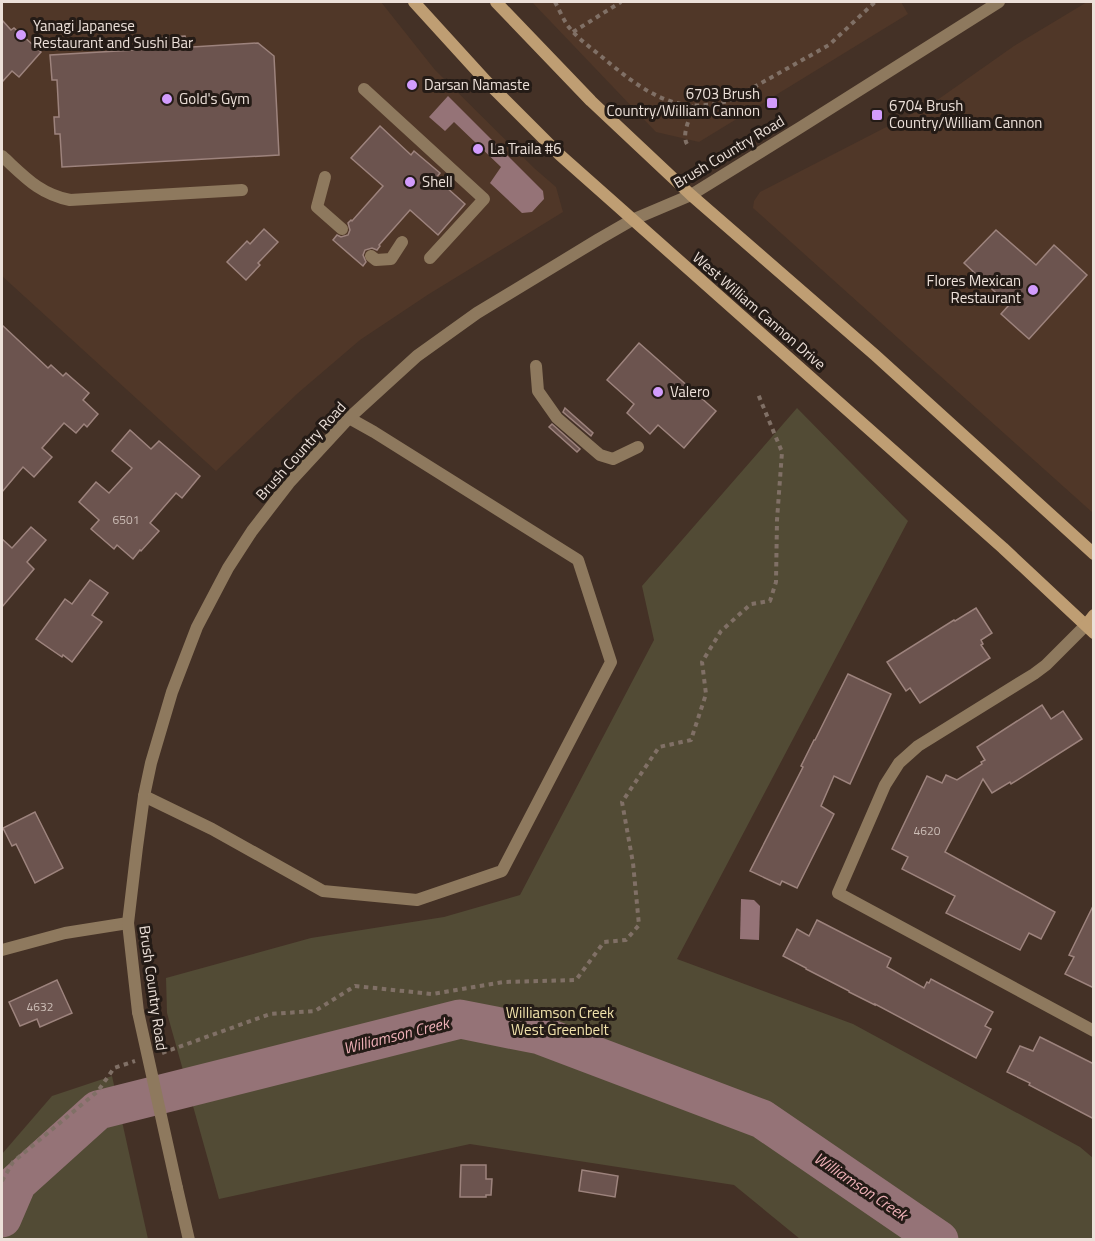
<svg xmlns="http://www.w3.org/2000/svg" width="1095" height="1241" font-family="'Titillium Web',sans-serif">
  <rect width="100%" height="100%" fill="#443126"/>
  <g fill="#503728">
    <path d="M 2,2 L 381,2 L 435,70 L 534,168 L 556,187 L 563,212 L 429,294 L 360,340 L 298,393 L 216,471 L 2,276 Z"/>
    <path d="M 532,2 L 901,2 L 908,14 L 699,142 L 656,132 Z"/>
    <path d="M 1087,2 L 1093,2 L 1093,513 L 753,208 L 754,201 L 760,192 L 933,103 L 1014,46 Z"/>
  </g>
  <g fill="#524b35">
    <path d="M 797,408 L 908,521 L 677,959 L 853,1024 L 1080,1147 L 1093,1158 L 1093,1239 L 800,1239 L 734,1185 L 470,1144 L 219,1199 L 167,1013 L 166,978 L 311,938 L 444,917 L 520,895 L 654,640 L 642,586 Z"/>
    <path d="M 112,1076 L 148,1239 L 2,1239 L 2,1154 L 52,1096 Z"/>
  </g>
  <g fill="#957377">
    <path d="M 448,96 L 543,191 L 544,199 L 532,212 L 522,213 L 490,183 L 501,167 L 454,122 L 445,131 L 429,117 Z"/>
    <path d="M 741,899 L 754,900 L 760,906 L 759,940 L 740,939 Z"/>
  </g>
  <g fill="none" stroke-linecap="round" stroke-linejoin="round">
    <path stroke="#957377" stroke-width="39" d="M 2,1218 L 17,1183 L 98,1110 L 460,1019 L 540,1035 L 762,1119 L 939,1240"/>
  </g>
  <g fill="#6c544f" stroke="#9d837d" stroke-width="1.5">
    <path d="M 2,20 L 11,30 L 14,28 L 41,52 L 19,77 L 12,71 L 2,82 Z"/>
    <path d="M 185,36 L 186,39 L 192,39 L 192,47 L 258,43 L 274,56 L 279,155 L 62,167 L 60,134 L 55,134 L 54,117 L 59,117 L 57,80 L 52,80 L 50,55 L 134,50 L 134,42 L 139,42 L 139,39 Z"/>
    <path d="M 380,126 L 411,155 L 414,151 L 440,173 L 436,178 L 465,204 L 438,235 L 410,210 L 379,245 L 380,246 L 377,250 L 372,248 L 365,250 L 363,255 L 366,262 L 363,266 L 333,240 L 337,235 L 341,237 L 348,235 L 350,230 L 348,223 L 351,220 L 352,221 L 383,186 L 351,158 Z"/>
    <path d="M 264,229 L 278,242 L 258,263 L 260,265 L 246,280 L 227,262 L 247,241 L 250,244 Z"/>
    <path d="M 996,230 L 1036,265 L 1054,245 L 1087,275 L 1029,339 L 1001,314 L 1009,305 L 964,263 Z"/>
    <path d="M 2,325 L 48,368 L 51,365 L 63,376 L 66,373 L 89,393 L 83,400 L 98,414 L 87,427 L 84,424 L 76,433 L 64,423 L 42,448 L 52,457 L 34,477 L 23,467 L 2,492 Z"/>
    <path d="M 639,343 L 716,411 L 684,448 L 658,425 L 650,434 L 627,413 L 634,404 L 607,380 Z"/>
    <path d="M 565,408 L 593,433 L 591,436 L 563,412 Z"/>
    <path d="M 552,424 L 580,449 L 577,452 L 549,427 Z"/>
    <path d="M 130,430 L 151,449 L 159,441 L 200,476 L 182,498 L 176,493 L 150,523 L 159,531 L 141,551 L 140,550 L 133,559 L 117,545 L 114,549 L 91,529 L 99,520 L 79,502 L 96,482 L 109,493 L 132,468 L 112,451 Z"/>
    <path d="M 31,527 L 46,540 L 27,562 L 34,569 L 2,607 L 2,539 L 12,548 Z"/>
    <path d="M 90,580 L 108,593 L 92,615 L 102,622 L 72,662 L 63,655 L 62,657 L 36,639 L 65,599 L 72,604 Z"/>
    <path d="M 976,608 L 992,633 L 981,640 L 983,644 L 981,645 L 990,658 L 920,703 L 910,688 L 906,691 L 887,662 L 954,620 L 955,621 Z"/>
    <path d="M 848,674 L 891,694 L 850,784 L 834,776 L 821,806 L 834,814 L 797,888 L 782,881 L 780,885 L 750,871 L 803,767 L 801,766 L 814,740 L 815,740 Z"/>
    <path d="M 1042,705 L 1051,719 L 1063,711 L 1082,739 L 1011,784 L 1010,782 L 992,793 L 983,779 L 945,852 L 1055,912 L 1041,939 L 1029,933 L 1020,950 L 946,913 L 955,896 L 902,869 L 908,857 L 892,849 L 927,776 L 942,783 L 946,775 L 957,780 L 982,764 L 981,762 L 985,760 L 977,747 Z"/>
    <path d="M 35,812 L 63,868 L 35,883 L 16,844 L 12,846 L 3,828 Z"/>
    <path d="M 1094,904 L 1094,988 L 1065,974 L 1074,957 L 1069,955 Z"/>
    <path d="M 817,920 L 891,958 L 887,967 L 924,988 L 927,982 L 929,983 L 931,979 L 993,1012 L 985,1026 L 991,1029 L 976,1058 L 875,1004 L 875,1005 L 849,992 L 849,991 L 806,969 L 806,968 L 783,956 L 797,929 L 809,936 Z"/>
    <path d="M 57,980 L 72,1013 L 40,1027 L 37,1019 L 20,1026 L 9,1002 Z"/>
    <path d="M 1040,1037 L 1094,1064 L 1094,1119 L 1029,1085 L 1030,1083 L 1007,1072 L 1020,1046 L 1033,1051 Z"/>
    <path d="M 461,1165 L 486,1165 L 486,1179 L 492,1179 L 491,1195 L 486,1195 L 486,1197 L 460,1197 Z"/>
    <path d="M 582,1170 L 618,1176 L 615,1197 L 579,1191 Z"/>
  </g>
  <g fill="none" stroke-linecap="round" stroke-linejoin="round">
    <g stroke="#807066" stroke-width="4" stroke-dasharray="4.5 4.5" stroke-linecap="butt">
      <path d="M 555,2 C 559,9 563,19 568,26 C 577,38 590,47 602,57 C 625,76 651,98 681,104 C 698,107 714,105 731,100 L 829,45 L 875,2"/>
      <path d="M 573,32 L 621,2"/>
      <path d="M 687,144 C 681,134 691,116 694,105"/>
      <path d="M 162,1053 L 270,1014 L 315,1011 L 355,986 L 432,994 L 503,982 L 576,980 L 604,942 L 626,940 L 639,925 L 633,863 L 622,802 L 659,747 L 691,740 L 706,694 L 702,662 L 721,631 L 751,604 L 770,601 L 776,582 L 777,520 L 782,452 L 758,394"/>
      <path d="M 2,1181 L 13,1162 L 98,1091 L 114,1068 L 135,1061"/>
    </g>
    <g stroke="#8e795e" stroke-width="12">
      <path d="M 364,89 L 484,199 L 430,258"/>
      <path d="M 2,156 C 24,176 39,194 70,200 L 242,190"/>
      <path d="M 325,177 L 317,207 L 342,229"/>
      <path d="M 371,256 L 376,260 L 391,259 L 402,242"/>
      <path d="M 536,366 L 538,391 L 557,418 L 600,455 L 613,459 L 638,447"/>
      <path d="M 1086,625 L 1046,665 L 1034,674 L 918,746 L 899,763 L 885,785 L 838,893 L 1094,1031"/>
      <path d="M 144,796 L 212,829 L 323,891 L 417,900 L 502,871 L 611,662 L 578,560 L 374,432 L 349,418"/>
    </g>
    <g stroke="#8e795e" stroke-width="12">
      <path d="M 2,950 L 65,933 L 128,923"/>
      <path d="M 138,1012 L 128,923 L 137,847 L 144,796 L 151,763 L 172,692 L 197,627 L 228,568 L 252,531 L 289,483 L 349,418 L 417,356 L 477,313 L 599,239 L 632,220"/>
      <path d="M 177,1188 L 189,1240"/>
    </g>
    <path stroke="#8e795e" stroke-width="12" d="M 632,220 L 691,195 L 801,127 L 999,2"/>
    <g stroke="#bf9e73" stroke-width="12">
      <path d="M 414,2 L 486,81 L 560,155 L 1003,548 L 1094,633"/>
      <path d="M 496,2 L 591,101 L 691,195 L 875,355 L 1094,554"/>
      <path d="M 1086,625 L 1094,615"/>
    </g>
    <path stroke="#8e795e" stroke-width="12" d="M 138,1012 L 177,1188"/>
  </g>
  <g fill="#d29cfd" stroke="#241b16" stroke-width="2">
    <circle cx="21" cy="35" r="6"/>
    <circle cx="412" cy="85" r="6"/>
    <circle cx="167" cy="99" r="6"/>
    <rect x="766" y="97" width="12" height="12" rx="3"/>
    <rect x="871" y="109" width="12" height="12" rx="3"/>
    <circle cx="478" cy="149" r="6"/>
    <circle cx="410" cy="182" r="6"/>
    <circle cx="1033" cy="290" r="6"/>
    <circle cx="658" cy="392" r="6"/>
  </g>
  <g text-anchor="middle" stroke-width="6" stroke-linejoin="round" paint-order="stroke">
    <g font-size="12" fill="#ccbdb6">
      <text x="126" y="524">6501</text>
      <text x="927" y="835">4620</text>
      <text x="40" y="1011">4632</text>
    </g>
    <g font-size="15" fill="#ece0d9" stroke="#241b16" text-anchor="start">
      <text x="33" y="31">Yanagi Japanese<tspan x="33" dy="17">Restaurant and Sushi Bar</tspan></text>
      <text x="424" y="90">Darsan Namaste</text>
      <text x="760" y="99" text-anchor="end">6703 Brush<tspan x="760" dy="17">Country/William Cannon</tspan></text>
      <text x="179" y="104">Gold's Gym</text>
      <text x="889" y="111">6704 Brush<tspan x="889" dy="17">Country/William Cannon</tspan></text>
      <text x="490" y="154">La Traila #6</text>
      <text x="422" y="187">Shell</text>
      <text x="1021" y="286" text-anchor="end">Flores Mexican<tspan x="1021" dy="17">Restaurant</tspan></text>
      <text x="670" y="397">Valero</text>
    </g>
    <g font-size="15" fill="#ece0d9" stroke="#241b16">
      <text transform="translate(729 152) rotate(-31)" y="5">Brush Country Road</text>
      <text transform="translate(759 311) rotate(41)" y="5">West William Cannon Drive</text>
      <text transform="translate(301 451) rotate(-48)" y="5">Brush Country Road</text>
      <text transform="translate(153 988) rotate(82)" y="5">Brush Country Road</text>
    </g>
    <g font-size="15" fill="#f1e2ab" stroke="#241b16">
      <text x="560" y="1018">Williamson Creek<tspan x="560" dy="17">West Greenbelt</tspan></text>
    </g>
    <g font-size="16" font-style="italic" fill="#edafb6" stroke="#241b16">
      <text transform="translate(396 1035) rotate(-14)" y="6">Williamson Creek</text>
      <text transform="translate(861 1186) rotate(34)" y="6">Williamson Creek</text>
    </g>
  </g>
  <rect width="1095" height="1241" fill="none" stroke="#ece0d9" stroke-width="6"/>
</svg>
